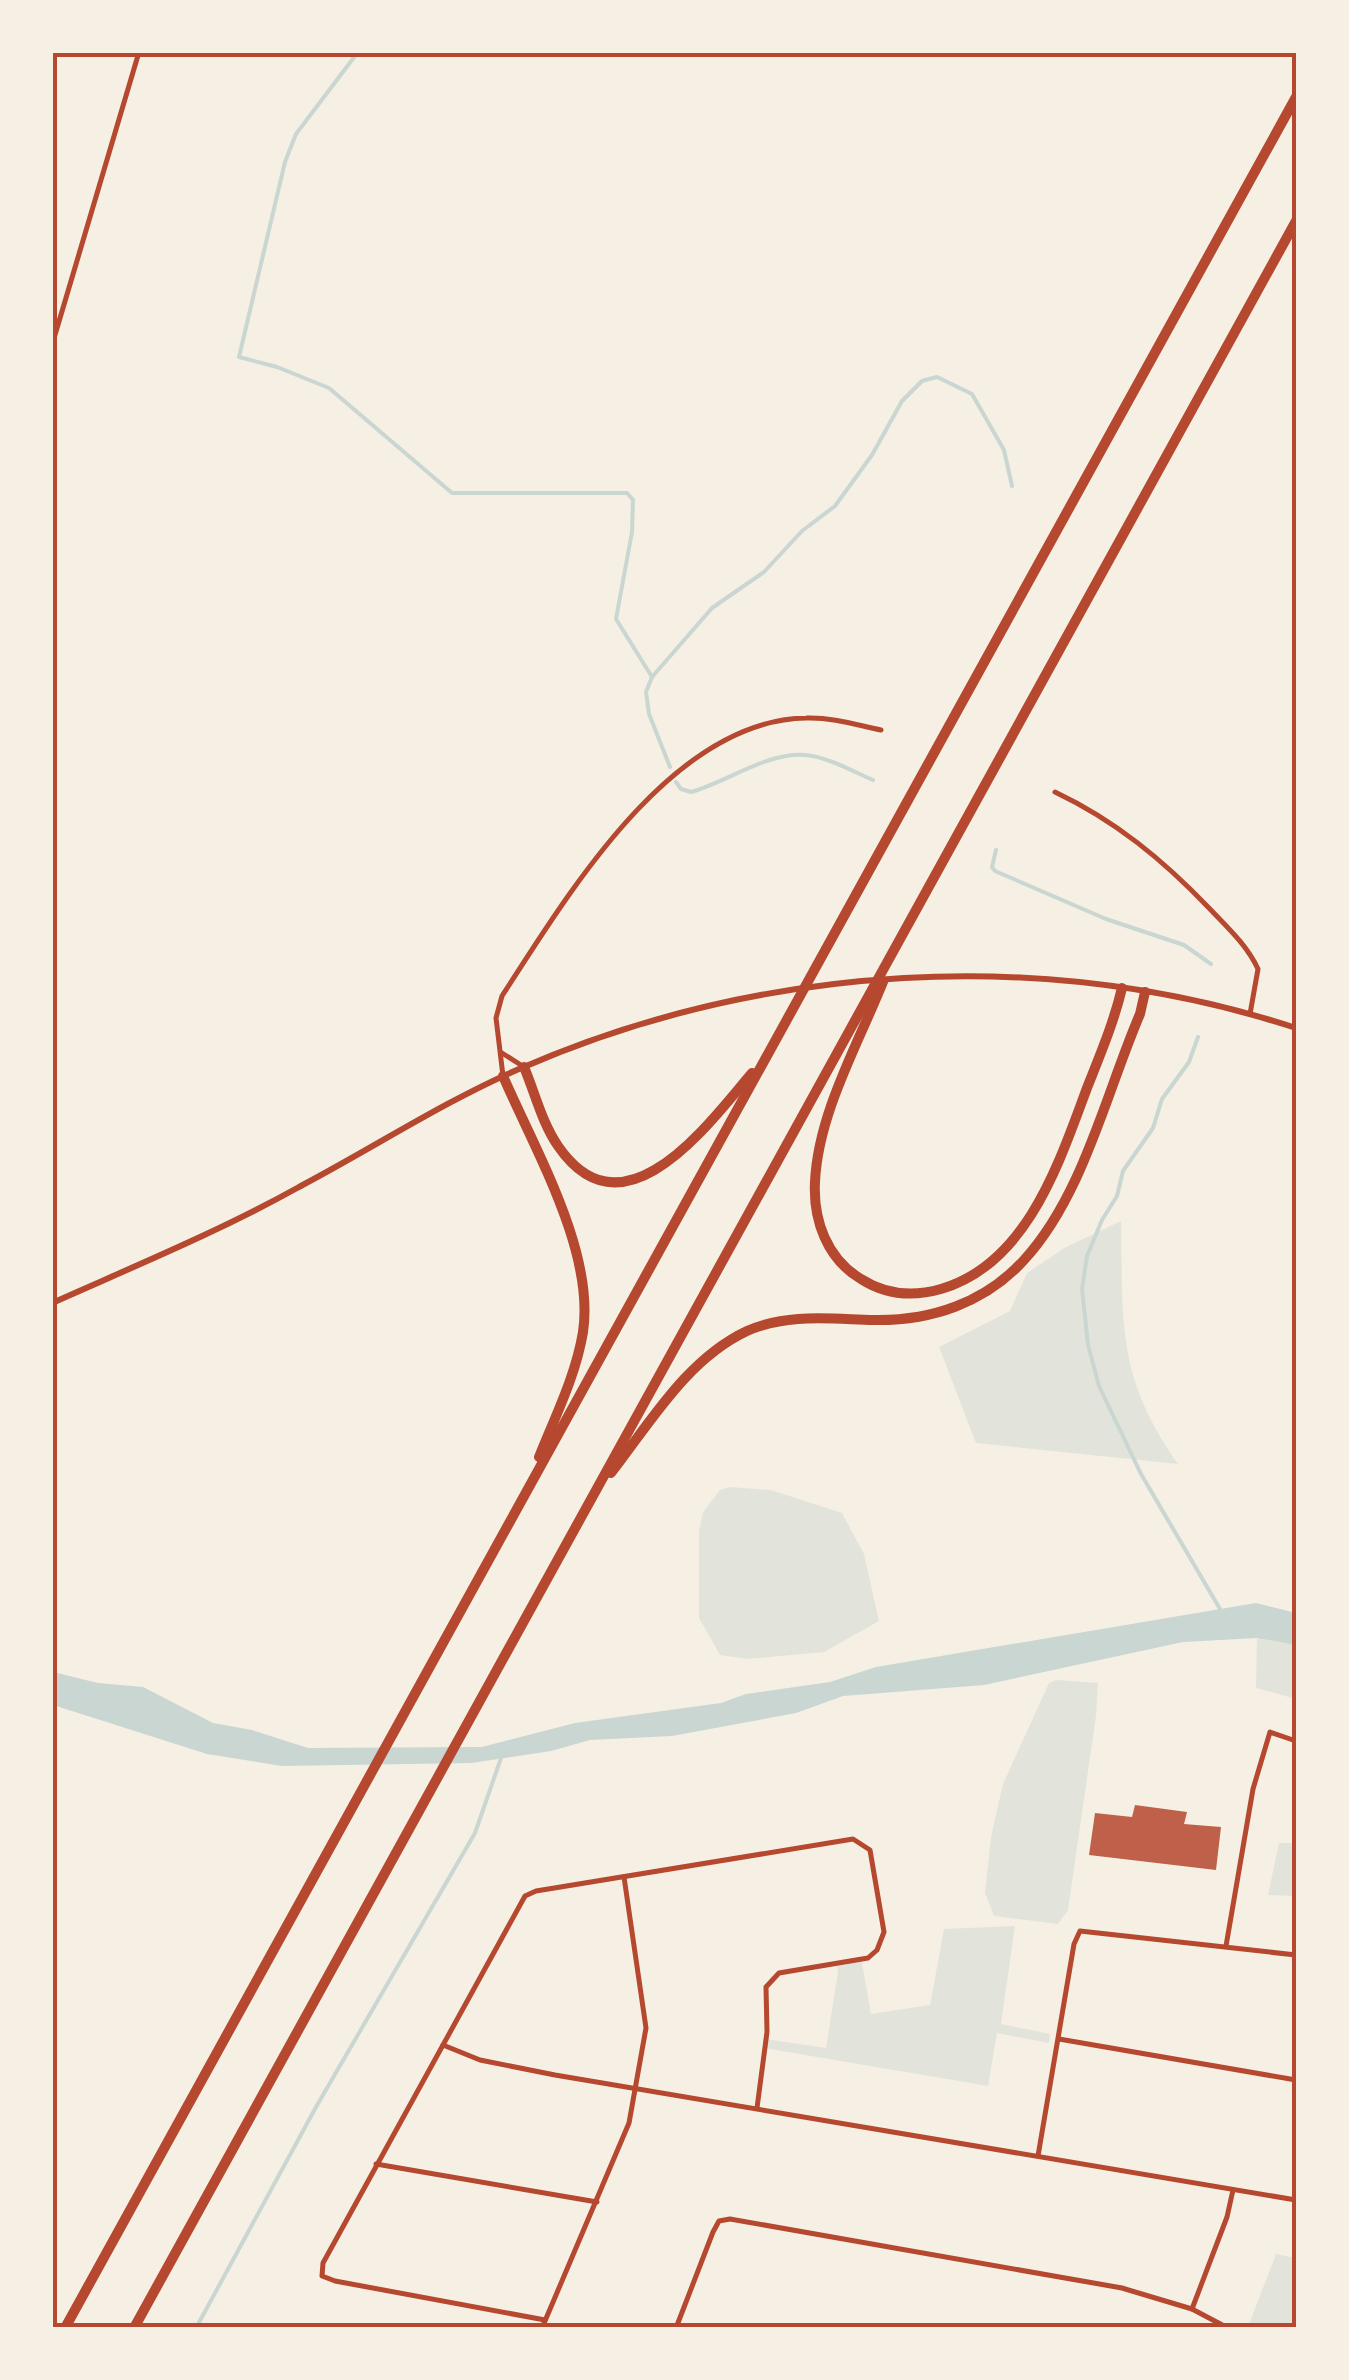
<svg xmlns="http://www.w3.org/2000/svg" width="1349" height="2380" font-family="Helvetica,sans-serif">
  <rect width="100%" height="100%" fill="#f6efe4"/>
  <g fill="#e2e4dc">
    <path d="M 1121,1221 C 1123,1324 1116,1375 1178,1464 L 976,1443 L 939,1347 L 1010,1311 L 1027,1273 L 1066,1247 Z"/>
    <path d="M 730,1487 L 771,1490 L 842,1513 L 864,1554 L 879,1621 L 824,1652 L 747,1659 L 720,1655 L 699,1618 L 699,1531 L 703,1512 L 720,1490 Z"/>
    <path d="M 1257,1638 L 1296,1645 L 1296,1699 L 1256,1688 Z"/>
    <path d="M 1056,1680 L 1098,1683 L 1096,1716 L 1068,1910 L 1058,1924 L 994,1916 L 985,1893 L 991,1837 L 1003,1784 L 1049,1683 Z"/>
    <path d="M 1279,1843 L 1296,1843 L 1296,1896 L 1268,1895 Z"/>
    <path d="M 1015,1926 L 1001,2024 L 1050,2034 L 1049,2043 L 997,2033 L 988,2086 L 764,2048 L 766,2039 L 826,2048 L 838,1972 L 836,1961 L 861,1957 L 871,2014 L 930,2005 L 944,1929 Z"/>
    <path d="M 1276,2254 L 1296,2258 L 1296,2327 L 1248,2327 Z"/>
  </g>
  <path fill="#c9d6d2" d="M 1256,1603 L 1296,1613 L 1296,1645 L 1257,1638 L 1183,1642 L 984,1685 L 843,1696 L 796,1713 L 672,1736 L 590,1740 L 551,1751 L 471,1763 L 282,1766 L 207,1754 L 53,1705 L 53,1672 L 98,1683 L 143,1687 L 213,1723 L 252,1730 L 308,1748 L 482,1747 L 575,1723 L 721,1703 L 746,1694 L 830,1682 L 876,1667 Z"/>
  <g fill="none" stroke-linecap="round" stroke-linejoin="round">
    <g stroke="#c9d6d2" stroke-width="4">
      <path d="M 358,52 L 296,134 L 285,162 L 239,357 L 277,367 L 329,388 L 452,493 L 627,493 L 633,500 L 632,532 L 616,619 L 652,677"/>
      <path d="M 670,767 L 649,714 L 646,692 L 652,677 L 712,608 L 764,572 L 802,531 L 835,506 L 872,455 L 902,401 L 922,381 L 937,377 L 972,394 L 1004,450 L 1012,486"/>
      <path d="M 676,782 L 681,789 L 691,792 C 727,782 767,752 805,755 C 828,757 852,771 873,780"/>
      <path d="M 996,850 L 992,867 L 995,871 L 1106,919 L 1184,945 L 1211,964"/>
      <path d="M 1198,1037 L 1189,1062 L 1162,1099 L 1153,1128 L 1123,1171 L 1117,1196 L 1102,1220 L 1087,1256 L 1082,1289 L 1088,1345 L 1099,1386 L 1141,1474 L 1220,1609"/>
      <path d="M 196,2328 L 316,2107 L 475,1833 L 501,1758"/>
    </g>
  </g>
  <path fill="#bf614a" d="M 1135,1805 L 1187,1812 L 1184,1824 L 1221,1827 L 1216,1870 L 1089,1855 L 1095,1813 L 1132,1817 Z"/>
  <g fill="none" stroke-linecap="round" stroke-linejoin="round">
    <g stroke="#b5482f" stroke-width="5">
      <path d="M 52,345 L 139,52"/>
      <path d="M 1055,792 C 1116,821 1163,860 1209,908 C 1227,927 1247,945 1258,969 L 1250,1014"/>
      <path d="M 502,1053 L 524,1067"/>
      <path d="M 503,1076 L 496,1018 L 502,996 C 567,896 671,720 806,718 C 832,717 857,725 881,730"/>
      <path d="M 1226,1946 L 1253,1789 L 1270,1732 L 1296,1741"/>
      <path d="M 1059,2039 L 1296,2080"/>
      <path d="M 443,2045 L 480,2060 L 555,2075 L 1296,2200"/>
      <path d="M 1038,2156 L 1074,1944 L 1080,1931 L 1296,1955"/>
      <path d="M 376,2164 L 597,2202"/>
      <path d="M 1192,2309 L 1227,2217 L 1233,2190"/>
      <path d="M 545,2320 L 335,2281 L 322,2276 L 323,2263 L 525,1896 L 536,1891 L 853,1839 L 870,1850 L 884,1932 L 877,1950 L 868,1958 L 779,1973 L 766,1987 L 767,2032 L 757,2108"/>
      <path d="M 542,2328 L 629,2123 L 646,2028 L 624,1877"/>
      <path d="M 676,2328 L 713,2232 L 719,2221 L 730,2219 L 1122,2288 L 1192,2309 L 1228,2328"/>
    </g>
    <path stroke="#b5482f" stroke-width="6" d="M 52,1303 C 135,1266 220,1231 299,1187 C 373,1148 443,1102 519,1069 C 762,963 1044,946 1296,1028"/>
    <g stroke="#b5482f" stroke-width="10">
      <path d="M 883,982 C 858,1044 818,1114 815,1182 C 813,1220 827,1259 861,1279 C 886,1295 913,1297 941,1289 C 1027,1264 1059,1163 1087,1088 C 1100,1055 1114,1022 1122,988"/>
      <path d="M 524,1067 C 535,1093 542,1123 558,1146 C 624,1242 709,1123 752,1073"/>
      <path d="M 503,1076 C 535,1150 595,1252 583,1332 C 576,1375 555,1417 539,1457"/>
      <path d="M 611,1473 C 650,1423 687,1359 747,1331 C 788,1313 830,1319 874,1320 C 931,1321 985,1303 1024,1260 C 1083,1196 1106,1093 1140,1014 L 1145,992"/>
      <path d="M 65,2328 L 1296,97"/>
      <path d="M 134,2328 L 1296,221"/>
    </g>
  </g>
  <rect width="1349" height="2380" fill="none" stroke="#f6efe4" stroke-width="110"/>
  <rect x="55" y="55" width="1239" height="2270" fill="none" stroke="#b5482f" stroke-width="4"/>
</svg>
